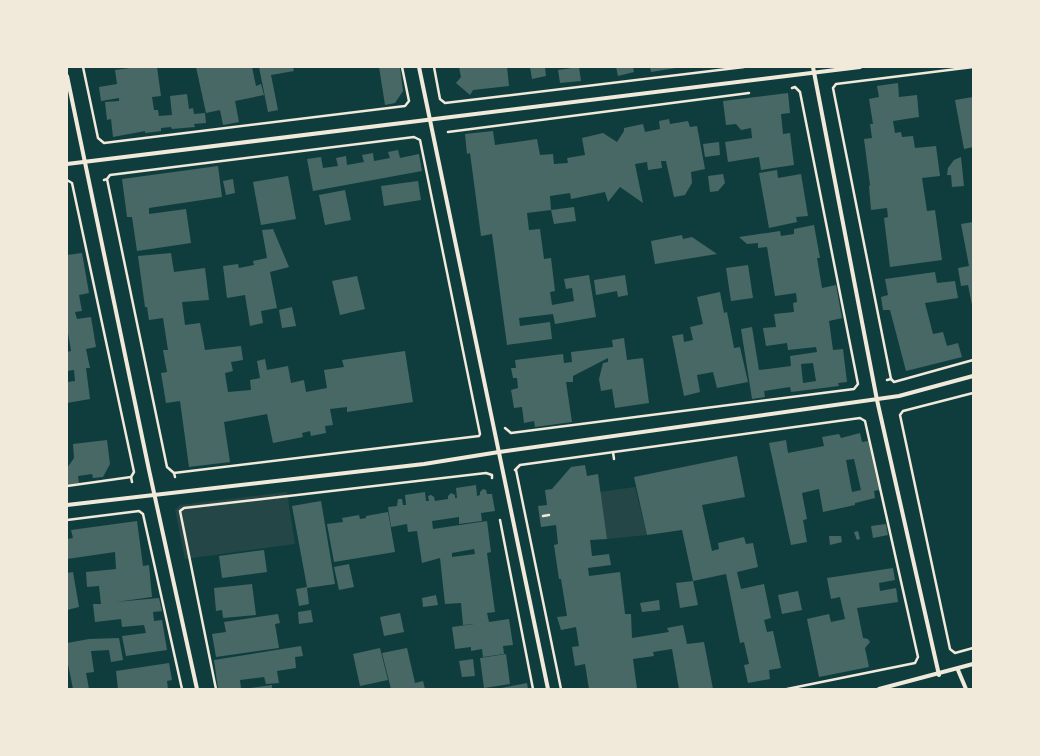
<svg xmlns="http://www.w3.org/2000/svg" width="1040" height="756" font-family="'Noto Sans',sans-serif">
  <rect width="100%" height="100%" fill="#0f3d3e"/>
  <g fill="#244646">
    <path d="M 635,487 L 647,535 L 607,539 L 600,492 Z"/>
    <path d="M 287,492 L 295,544 L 185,559 L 175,510 L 180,505 Z"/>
  </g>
  <g fill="#486865" fill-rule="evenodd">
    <path d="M 137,67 L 157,67 L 161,96 L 152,97 L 154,110 L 158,110 L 159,116 L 172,115 L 170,96 L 187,94 L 189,109 L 193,108 L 194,114 L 205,113 L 206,123 L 194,124 L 195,127 L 172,129 L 171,127 L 161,128 L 161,131 L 145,133 L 145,131 L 113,137 L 111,119 L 107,120 L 105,102 L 119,101 L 119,98 L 101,101 L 99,87 L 117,84 L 115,70 Z"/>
    <path d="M 196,67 L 252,67 L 256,86 L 261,84 L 264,95 L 235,101 L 239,122 L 223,125 L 220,110 L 206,113 Z"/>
    <path d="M 259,67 L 293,67 L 294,71 L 271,75 L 278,110 L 268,112 Z"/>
    <path d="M 379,67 L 400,67 L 403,91 L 395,103 L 385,105 Z"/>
    <path d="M 459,67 L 507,67 L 509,86 L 473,90 L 470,95 L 456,83 L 461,77 Z"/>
    <path d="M 530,67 L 545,67 L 546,76 L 532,79 Z"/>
    <path d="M 579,67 L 581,81 L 560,83 L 558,70 Z"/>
    <path d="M 616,67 L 633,67 L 634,72 L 618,76 Z"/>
    <path d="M 650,67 L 676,67 L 676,68 L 651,72 Z"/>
    <path d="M 898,83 L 899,97 L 917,95 L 919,117 L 893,121 L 895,133 L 901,132 L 902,137 L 913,136 L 915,148 L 936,146 L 940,176 L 922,178 L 927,211 L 935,210 L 942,260 L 890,267 L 884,218 L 888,217 L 887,208 L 871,210 L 869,186 L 870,185 L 864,139 L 872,138 L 870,124 L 873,124 L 869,99 L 879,97 L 877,86 Z"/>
    <path d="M 788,93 L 790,113 L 781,114 L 783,134 L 790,133 L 794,165 L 761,170 L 759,157 L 728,162 L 725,142 L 752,138 L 751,128 L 741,130 L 736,124 L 726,125 L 723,101 Z"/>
    <path d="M 973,97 L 973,147 L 964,149 L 955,100 Z"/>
    <path d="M 669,119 L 670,124 L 688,121 L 690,127 L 697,126 L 705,169 L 691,172 L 692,183 L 685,195 L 674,197 L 666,161 L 661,161 L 662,168 L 648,170 L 647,162 L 635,164 L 643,203 L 620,187 L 608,202 L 605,192 L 571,199 L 570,193 L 550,196 L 551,210 L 527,213 L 529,230 L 540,229 L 544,259 L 551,258 L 555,291 L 550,292 L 552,305 L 574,301 L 572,288 L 566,289 L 564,279 L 589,275 L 596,317 L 555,324 L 553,314 L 519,318 L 520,326 L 550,322 L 552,339 L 507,345 L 492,234 L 481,236 L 470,153 L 467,154 L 465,134 L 493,131 L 495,145 L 537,139 L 540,155 L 553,154 L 554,164 L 568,163 L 567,158 L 585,155 L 582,138 L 603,133 L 617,142 L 624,131 L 624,128 L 643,124 L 645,132 L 660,129 L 659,121 Z"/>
    <path d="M 719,142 L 720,155 L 705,157 L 703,144 Z"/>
    <path d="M 398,150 L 400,158 L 419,154 L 422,171 L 313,191 L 307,159 L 321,157 L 323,168 L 338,166 L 336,158 L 346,156 L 347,165 L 364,162 L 362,155 L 373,153 L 374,161 L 390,158 L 388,152 Z"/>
    <path d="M 961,157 L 964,186 L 952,187 L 951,175 L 947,175 L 948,168 L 954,160 Z"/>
    <path d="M 218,166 L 222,197 L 149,208 L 149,214 L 186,209 L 191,243 L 137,251 L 132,217 L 127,217 L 122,179 Z"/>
    <path d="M 777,170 L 778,178 L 801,174 L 808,216 L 796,217 L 797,222 L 769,228 L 759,173 Z"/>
    <path d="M 723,174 L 725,183 L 718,191 L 710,192 L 708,176 Z"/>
    <path d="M 288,176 L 296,219 L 261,225 L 253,182 Z"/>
    <path d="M 233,179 L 235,193 L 226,195 L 223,181 Z"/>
    <path d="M 418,181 L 421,200 L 384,206 L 381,186 Z"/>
    <path d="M 345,190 L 351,220 L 325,225 L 319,195 Z"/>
    <path d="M 574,207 L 576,221 L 554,224 L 551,210 Z"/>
    <path d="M 973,222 L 973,305 L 972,305 L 968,285 L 961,286 L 958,268 L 969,266 L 961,224 Z"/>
    <path d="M 814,225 L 820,258 L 817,258 L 822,288 L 836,285 L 842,318 L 829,321 L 833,350 L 843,349 L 847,382 L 838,383 L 839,386 L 791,392 L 790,387 L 764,391 L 765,397 L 752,399 L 741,329 L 752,327 L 759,370 L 791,366 L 790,356 L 817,352 L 816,347 L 788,350 L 787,343 L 766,346 L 763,328 L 776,327 L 774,314 L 794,312 L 793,303 L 797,302 L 796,293 L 775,296 L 767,247 L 758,248 L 758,243 L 747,244 L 739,237 L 780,231 L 781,236 L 794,234 L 794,229 ZM 813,363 L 816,381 L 803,383 L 801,364 Z"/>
    <path d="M 273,229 L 289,267 L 270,272 L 277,308 L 261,311 L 263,323 L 250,326 L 245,295 L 227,298 L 223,266 L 238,264 L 239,268 L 254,265 L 253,261 L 267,258 L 262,230 Z"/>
    <path d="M 682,235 L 683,239 L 692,237 L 717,254 L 655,264 L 651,241 Z"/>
    <path d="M 82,253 L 89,293 L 79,295 L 82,311 L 75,312 L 77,319 L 91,317 L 96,347 L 86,349 L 90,368 L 86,368 L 90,399 L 67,403 L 67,382 L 75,381 L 74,370 L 67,371 L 67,352 L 71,351 L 68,333 L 67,333 L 67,255 Z"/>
    <path d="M 171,253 L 174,272 L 205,268 L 209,300 L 182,302 L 185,325 L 200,323 L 205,350 L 241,346 L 243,360 L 231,362 L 233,371 L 225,373 L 228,392 L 251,390 L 250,380 L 260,378 L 257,361 L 265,359 L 267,370 L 288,366 L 291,383 L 304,380 L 306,392 L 327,388 L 324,370 L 344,367 L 342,360 L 405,351 L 413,402 L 347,412 L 347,407 L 330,409 L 333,425 L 325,426 L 326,433 L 311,436 L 310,431 L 302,433 L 303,437 L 273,443 L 267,414 L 224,422 L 230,462 L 189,467 L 180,401 L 166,403 L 161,373 L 167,372 L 163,350 L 168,350 L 163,318 L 149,320 L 147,307 L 145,307 L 138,256 Z"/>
    <path d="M 748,265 L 753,298 L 731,301 L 726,268 Z"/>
    <path d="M 935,272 L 937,283 L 955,281 L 958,298 L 925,303 L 933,334 L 943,332 L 947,346 L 958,343 L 962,357 L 906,371 L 890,310 L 883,310 L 881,297 L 888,295 L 885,279 Z"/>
    <path d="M 625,275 L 628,295 L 618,297 L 617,291 L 596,295 L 594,280 Z"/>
    <path d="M 357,276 L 365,309 L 340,315 L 332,281 Z"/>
    <path d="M 720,292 L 724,313 L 727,312 L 734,348 L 740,347 L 748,382 L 717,388 L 713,372 L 697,375 L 700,392 L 684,396 L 672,336 L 683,334 L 684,342 L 693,340 L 690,327 L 703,324 L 697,297 Z"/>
    <path d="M 292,307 L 296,326 L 282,328 L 279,310 Z"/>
    <path d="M 624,338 L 627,360 L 643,358 L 649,403 L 615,408 L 612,389 L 601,391 L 599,379 L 603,363 L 608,362 L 608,358 L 573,376 L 573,382 L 566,382 L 572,422 L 535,427 L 534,421 L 524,423 L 522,407 L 514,408 L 511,390 L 518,388 L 517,378 L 513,378 L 511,368 L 516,368 L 515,360 L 563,354 L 564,363 L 572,362 L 571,352 L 613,347 L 612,340 Z"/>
    <path d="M 860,433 L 862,442 L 868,441 L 879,490 L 874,491 L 875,498 L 855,503 L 855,505 L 823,512 L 819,489 L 802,493 L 807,519 L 803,520 L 807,542 L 791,545 L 769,443 L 786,440 L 788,453 L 824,446 L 822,437 L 839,434 L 841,438 ZM 854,459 L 861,490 L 852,492 L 846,460 Z"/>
    <path d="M 107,440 L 110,464 L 103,477 L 93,478 L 92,474 L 78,476 L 79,483 L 67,485 L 67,468 L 74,458 L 73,444 Z"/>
    <path d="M 737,456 L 745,497 L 702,505 L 712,551 L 719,549 L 718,543 L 744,537 L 746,544 L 753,543 L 758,567 L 737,572 L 741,589 L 764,584 L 771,618 L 764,620 L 767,632 L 773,631 L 781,668 L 769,670 L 770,679 L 748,683 L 744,665 L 749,664 L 744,642 L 740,643 L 726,574 L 693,581 L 682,530 L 647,535 L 634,477 Z"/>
    <path d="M 585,465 L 587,476 L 598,474 L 607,539 L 590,540 L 592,556 L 609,554 L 611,565 L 588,568 L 589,576 L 620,572 L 625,614 L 631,614 L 632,638 L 669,632 L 667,628 L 683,625 L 687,644 L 704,642 L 713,689 L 679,689 L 672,649 L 653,652 L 654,656 L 633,659 L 637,689 L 589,689 L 585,664 L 575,666 L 572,647 L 579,646 L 576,627 L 561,630 L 557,617 L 567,616 L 561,579 L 559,579 L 554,545 L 558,544 L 556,525 L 541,527 L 538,506 L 547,505 L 545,490 L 552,489 L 571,467 Z"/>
    <path d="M 476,485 L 477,496 L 480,495 L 480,492 L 483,489 L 486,490 L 487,494 L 492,494 L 495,511 L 481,513 L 482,521 L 459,524 L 459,517 L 432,521 L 433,529 L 487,521 L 491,552 L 487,553 L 495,612 L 487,613 L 489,622 L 509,619 L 513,645 L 503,646 L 504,654 L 483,657 L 482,649 L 471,651 L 471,647 L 455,649 L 452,627 L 474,624 L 463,625 L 461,603 L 445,604 L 440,558 L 422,563 L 417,531 L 408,532 L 407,524 L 391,527 L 388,507 L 397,506 L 398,499 L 402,499 L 403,505 L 406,505 L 405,495 L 425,492 L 426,501 L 429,501 L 428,496 L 431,495 L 434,497 L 435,501 L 448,499 L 448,496 L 451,493 L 455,495 L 455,498 L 457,498 L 456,488 ZM 474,549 L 475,554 L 452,557 L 452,553 Z"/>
    <path d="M 321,501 L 335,584 L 307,588 L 309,604 L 299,606 L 296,589 L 307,587 L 292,506 Z"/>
    <path d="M 388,512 L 395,552 L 334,562 L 327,524 L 343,522 L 342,518 L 359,515 L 360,519 L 366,518 L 366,516 Z"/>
    <path d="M 137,521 L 143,566 L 149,565 L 152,597 L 116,602 L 159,598 L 162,611 L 153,612 L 154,621 L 162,620 L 167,650 L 126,656 L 122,636 L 146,633 L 144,625 L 122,627 L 121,619 L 95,622 L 93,604 L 101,604 L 99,586 L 87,587 L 86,572 L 116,569 L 115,552 L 67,559 L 67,539 L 73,538 L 71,530 Z"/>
    <path d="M 886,524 L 888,535 L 873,538 L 871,526 Z"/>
    <path d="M 858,531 L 860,539 L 857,540 L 854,532 Z"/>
    <path d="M 829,536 L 841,536 L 842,542 L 830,545 Z"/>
    <path d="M 264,550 L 267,572 L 222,578 L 219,556 Z"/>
    <path d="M 349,564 L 354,587 L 339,590 L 334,567 Z"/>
    <path d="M 893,568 L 895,580 L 879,583 L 880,591 L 896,588 L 898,602 L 857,608 L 863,638 L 868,639 L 870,642 L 865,648 L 869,667 L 819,677 L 807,619 L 829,614 L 831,622 L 845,619 L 840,597 L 831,599 L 827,578 Z"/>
    <path d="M 73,572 L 79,607 L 67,610 L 67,573 Z"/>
    <path d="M 693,581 L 698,605 L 680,608 L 676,583 Z"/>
    <path d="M 252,584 L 256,615 L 223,618 L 222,610 L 216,611 L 214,588 Z"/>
    <path d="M 798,591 L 802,610 L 782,614 L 778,595 Z"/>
    <path d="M 436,595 L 438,605 L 423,607 L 422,598 Z"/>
    <path d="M 659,600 L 660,610 L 642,612 L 640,603 Z"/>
    <path d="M 311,610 L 313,622 L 299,624 L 298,612 Z"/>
    <path d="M 400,613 L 404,632 L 384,636 L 380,617 Z"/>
    <path d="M 278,614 L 280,623 L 275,624 L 279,648 L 216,657 L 212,634 L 226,632 L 224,622 Z"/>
    <path d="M 119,638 L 123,660 L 111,662 L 109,650 L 91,651 L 94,672 L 86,673 L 89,689 L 73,689 L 67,659 L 67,643 L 89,639 Z"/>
    <path d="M 301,646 L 303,656 L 295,657 L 296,668 L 277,671 L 279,683 L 266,684 L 264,677 L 240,680 L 241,688 L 218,689 L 214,660 Z"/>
    <path d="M 380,648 L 388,680 L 360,686 L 353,654 Z"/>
    <path d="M 407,648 L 415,683 L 423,681 L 425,689 L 391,689 L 382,653 Z"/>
    <path d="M 506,654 L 510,684 L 484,688 L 480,658 Z"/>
    <path d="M 473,659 L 475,676 L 462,677 L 459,661 Z"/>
    <path d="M 169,663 L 172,680 L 167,681 L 168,689 L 118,689 L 116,671 Z"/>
    <path d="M 527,683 L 528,689 L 501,689 L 501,688 Z"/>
    <path d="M 272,685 L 272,689 L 250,689 L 250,688 Z"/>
  </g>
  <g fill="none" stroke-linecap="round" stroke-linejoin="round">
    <g stroke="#f1e9da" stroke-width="2.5">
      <path d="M 83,67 L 98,138 L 104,143 L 405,106 L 409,101 L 402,67"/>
      <path d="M 434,67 L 440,99 L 445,103 L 744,67"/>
      <path d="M 448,132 L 749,93"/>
      <path d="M 67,180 L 72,183 L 134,472 L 131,477 L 67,486"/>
      <path d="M 104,180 L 107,179 L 110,175 L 414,137 L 420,140 L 480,434 L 479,436 L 174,473 L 167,467 L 107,179"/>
      <path d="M 891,379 L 833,88 L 836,84 L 973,67"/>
      <path d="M 887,380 L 891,379 L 894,382 L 973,360"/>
      <path d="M 973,393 L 903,411 L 900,415 L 950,649 L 955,653 L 973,648"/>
      <path d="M 505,428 L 511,433 L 854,389 L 858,384 L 800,92 L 795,87 L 792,88"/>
      <path d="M 613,452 L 614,459"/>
      <path d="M 515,470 L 520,465 L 860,418 L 865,421 L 918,657 L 915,663 L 787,689"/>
      <path d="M 516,470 L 561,689"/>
      <path d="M 174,473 L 175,477"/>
      <path d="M 131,477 L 132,482"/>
      <path d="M 543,516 L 549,515"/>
      <path d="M 67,520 L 139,511 L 143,514 L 182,689"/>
      <path d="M 500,520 L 533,689"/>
      <path d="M 216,689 L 180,511 L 184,508 L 486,473 L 492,475 L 492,478"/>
    </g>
    <g stroke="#f1e9da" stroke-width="4">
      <path d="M 419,67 L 548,689"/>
      <path d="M 813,67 L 877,400 L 939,675"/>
      <path d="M 67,76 L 149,470 L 197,689"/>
      <path d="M 67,164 L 860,67"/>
      <path d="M 67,505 L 424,464 L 499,452 L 899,396 L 973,376"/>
      <path d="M 958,670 L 966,689"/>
      <path d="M 879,689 L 973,664"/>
    </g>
  </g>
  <rect width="1040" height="756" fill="none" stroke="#f1e9da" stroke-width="136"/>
</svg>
